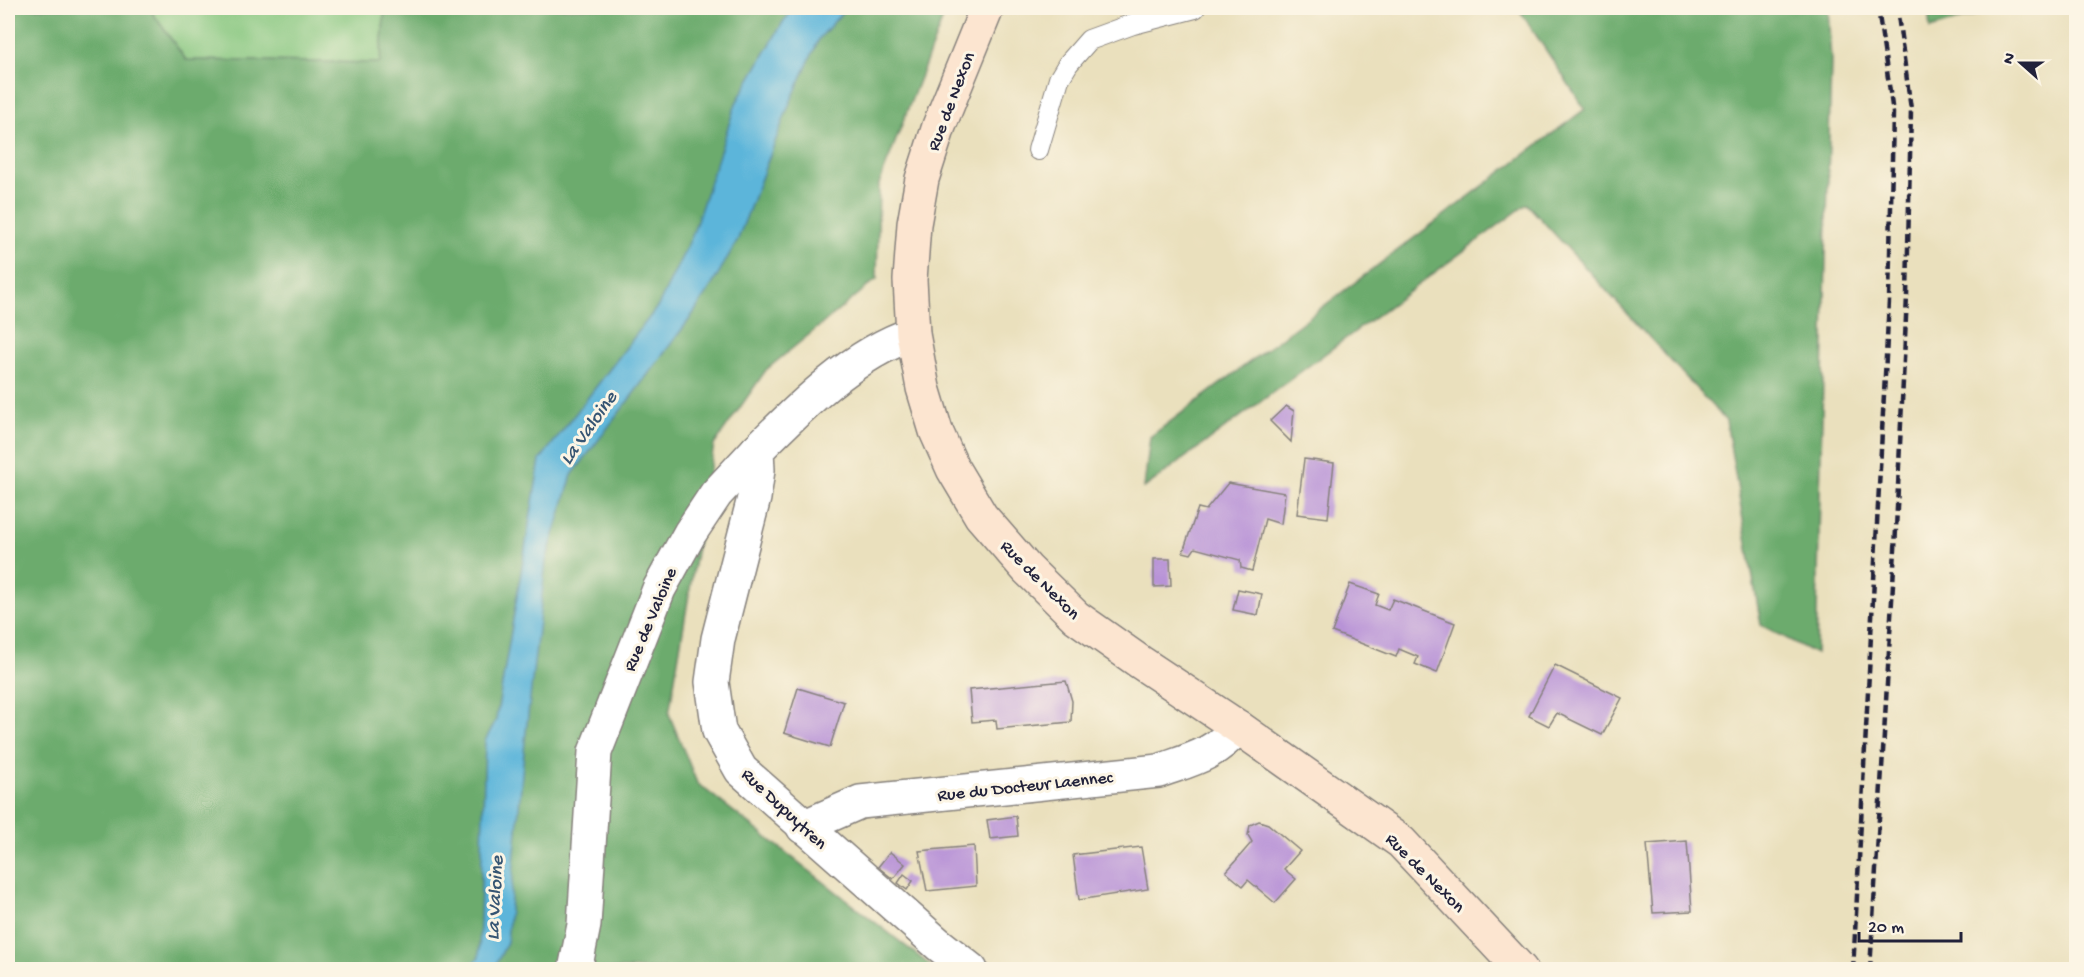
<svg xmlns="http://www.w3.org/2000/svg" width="2084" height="977" font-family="'Gochi Hand',sans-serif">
  <rect width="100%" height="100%" fill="#fcf5e5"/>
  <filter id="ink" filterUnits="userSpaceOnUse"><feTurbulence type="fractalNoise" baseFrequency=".0167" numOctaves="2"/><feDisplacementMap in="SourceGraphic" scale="12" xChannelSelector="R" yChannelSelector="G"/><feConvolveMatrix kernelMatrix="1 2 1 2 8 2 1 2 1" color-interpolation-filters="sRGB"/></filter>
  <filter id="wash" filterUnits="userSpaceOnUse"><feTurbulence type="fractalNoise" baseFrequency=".008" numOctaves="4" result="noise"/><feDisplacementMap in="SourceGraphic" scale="24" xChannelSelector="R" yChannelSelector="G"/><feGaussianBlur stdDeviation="1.35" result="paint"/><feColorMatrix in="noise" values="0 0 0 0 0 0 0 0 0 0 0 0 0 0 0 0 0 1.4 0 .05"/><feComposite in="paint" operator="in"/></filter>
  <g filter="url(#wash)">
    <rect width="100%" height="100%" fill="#eae0bd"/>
    <path fill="#85c67e" stroke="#54745c" stroke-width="1.5" d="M 149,8 L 385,8 L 380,63 L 186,60 Z"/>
    <g fill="#6cab6d" stroke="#476654" stroke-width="1.5">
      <path d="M 8,8 L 149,8 L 186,60 L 380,63 L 385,8 L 947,8 L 879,184 L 877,279 L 766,370 L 714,445 L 669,714 L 697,783 L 935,969 L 8,969 Z"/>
      <path d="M 1518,8 L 1828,8 L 1831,61 L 1816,654 L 1761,625 L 1726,421 L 1527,204 L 1144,488 L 1150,437 L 1585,109 Z"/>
      <path d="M 1928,8 L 1997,8 L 1930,29 Z"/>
    </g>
    <path fill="#5cb5da" stroke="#3f6c8a" stroke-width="1.5" d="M 795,8 L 846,8 L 819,39 L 789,105 L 738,239 L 712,285 L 689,320 L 572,475 L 546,561 L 525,741 L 507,942 L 494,969 L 467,969 L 479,957 L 485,741 L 496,720 L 540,460 L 658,306 L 692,236 L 736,103 L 783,22 Z"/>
    <g id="blocks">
      <g fill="#b893d7">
        <path d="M 1286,406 L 1294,411 L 1291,442 L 1270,421 Z"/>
        <path d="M 1304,459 L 1334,463 L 1328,518 L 1297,514 Z"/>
        <path d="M 1228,483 L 1285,493 L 1281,524 L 1265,519 L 1252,571 L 1241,568 L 1240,560 L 1195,548 L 1191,554 L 1183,552 L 1198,508 L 1206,510 Z"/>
        <path d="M 1154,559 L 1170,559 L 1171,586 L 1154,587 Z"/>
        <path d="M 1350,584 L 1379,594 L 1375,605 L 1388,610 L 1393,599 L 1455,623 L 1437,673 L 1415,664 L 1418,657 L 1399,649 L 1396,657 L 1332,632 Z"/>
        <path d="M 1238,589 L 1262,594 L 1258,615 L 1233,610 Z"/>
        <path d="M 1555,665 L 1622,698 L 1602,735 L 1557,713 L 1549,726 L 1529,716 Z"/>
        <path d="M 1066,681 L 1072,701 L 1071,722 L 997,729 L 996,720 L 972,722 L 969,690 Z"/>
        <path d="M 798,688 L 844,702 L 830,747 L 784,733 Z"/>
        <path d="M 1016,816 L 1018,836 L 990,839 L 987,820 Z"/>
        <path d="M 1259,821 L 1268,824 L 1300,851 L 1284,869 L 1296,879 L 1275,903 L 1248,880 L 1243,886 L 1226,872 L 1252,842 L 1248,835 L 1250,825 Z"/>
        <path d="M 1687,841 L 1692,911 L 1653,913 L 1647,844 Z"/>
        <path d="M 974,846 L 976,886 L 927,891 L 919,851 Z"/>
        <path d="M 1141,847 L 1148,889 L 1079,900 L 1073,855 Z"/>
        <path d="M 890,852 L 905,864 L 893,879 L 878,867 Z"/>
        <path d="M 904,874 L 913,881 L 907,890 L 898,883 Z"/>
      </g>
    </g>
  </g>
  <g filter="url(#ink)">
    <use href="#blocks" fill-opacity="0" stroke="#86817c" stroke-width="1.5"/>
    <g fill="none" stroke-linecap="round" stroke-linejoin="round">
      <defs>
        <path id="service" d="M 1038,150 L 1059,79 L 1068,64 L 1089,40 L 1133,24 L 1195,8"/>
        <g id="minor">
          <path d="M 803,827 L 860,802 L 1159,771 C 1193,759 1214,755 1238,727"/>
          <path d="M 575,970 L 584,925 L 595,752 L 659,589 L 690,533 L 716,494 L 757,450"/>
        </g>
        <path id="tertiary" d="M 913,334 C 854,353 800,407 757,450 L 758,470 L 754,498 L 718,639 L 712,682 L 719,731 L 741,770 L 938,944 L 971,970"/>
        <path id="secondary" d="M 987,8 L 939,126 L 922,179 L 914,224 L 910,280 L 913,334 L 923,388 L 936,431 L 953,469 L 981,516 L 1027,569 L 1076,617 L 1140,662 L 1238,727 L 1401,842 L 1521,970"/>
      </defs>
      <use href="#service" stroke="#86817c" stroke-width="22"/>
      <use href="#minor" stroke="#86817c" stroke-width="36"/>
      <use href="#tertiary" stroke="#86817c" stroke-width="36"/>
      <use href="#secondary" stroke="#86817c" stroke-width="36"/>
      <use href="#service" stroke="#fff" stroke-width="20"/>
      <use href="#minor" stroke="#fff" stroke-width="33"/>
      <use href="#tertiary" stroke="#fff" stroke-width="33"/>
      <use href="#secondary" stroke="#fce5d0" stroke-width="33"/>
      <g stroke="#22223b" stroke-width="4.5" stroke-dasharray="9 4.5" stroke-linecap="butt">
        <path d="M 1853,970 L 1889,301 L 1893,113 L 1878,8"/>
        <path d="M 1870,970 L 1895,550 L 1907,296 L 1911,109 L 1897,8"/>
      </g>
    </g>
  </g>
  <g text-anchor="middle" stroke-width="6" stroke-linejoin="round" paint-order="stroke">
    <g font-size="18" fill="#22223b" stroke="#fcf5e5">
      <text transform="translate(950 101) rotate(-69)" y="6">Rue de Nexon</text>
      <text transform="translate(1041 579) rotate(45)" y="6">Rue de Nexon</text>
      <text transform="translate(649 619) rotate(-67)" y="6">Rue de Valoine</text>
      <text transform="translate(1025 785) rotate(-6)" y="6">Rue du Docteur Laennec</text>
      <text transform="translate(785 808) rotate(43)" y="6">Rue Dupuytren</text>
      <text transform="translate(1426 872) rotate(45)" y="6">Rue de Nexon</text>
    </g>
    <g font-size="20" font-style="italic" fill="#365573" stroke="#fcf5e5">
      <text transform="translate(587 427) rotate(-55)" y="7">La Valoine</text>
      <text transform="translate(493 898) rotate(-87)" y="7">La Valoine</text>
    </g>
  </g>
  <rect width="2084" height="977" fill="none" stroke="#fcf5e5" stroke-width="30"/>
  <g transform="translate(2021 63) rotate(291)" stroke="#fcf5e5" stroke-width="4.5" paint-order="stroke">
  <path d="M0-4.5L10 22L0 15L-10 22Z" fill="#22223b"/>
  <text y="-9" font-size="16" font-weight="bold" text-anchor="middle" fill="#22223b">N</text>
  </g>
  <path d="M1859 932v9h102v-9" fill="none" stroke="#22223b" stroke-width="3"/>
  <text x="1868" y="932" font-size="18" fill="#22223b" stroke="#fcf5e5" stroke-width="4.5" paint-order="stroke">20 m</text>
</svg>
